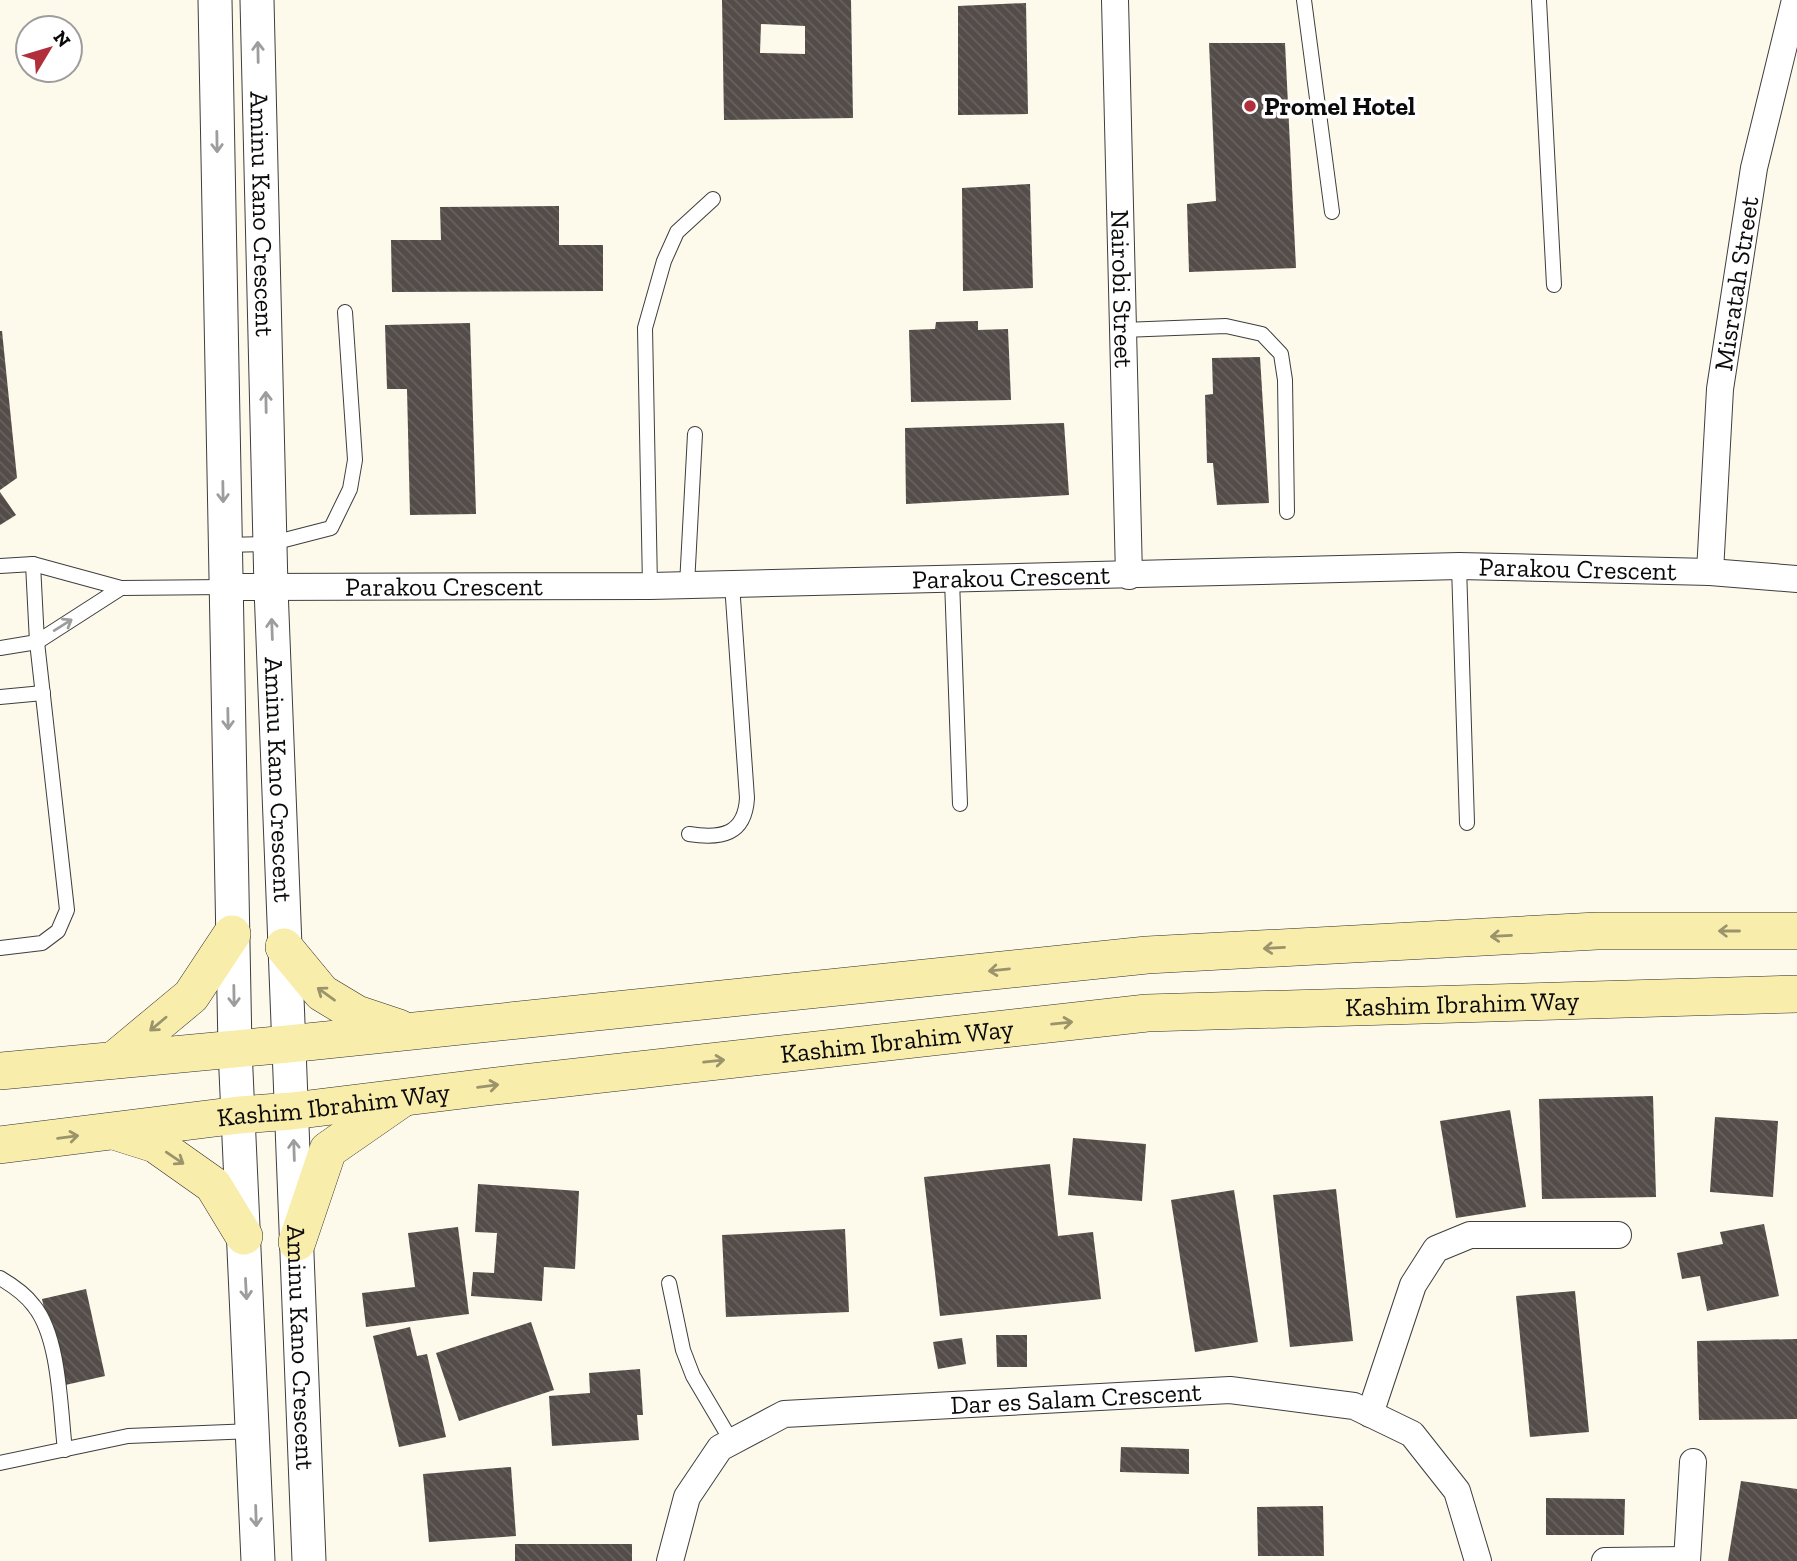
<svg xmlns="http://www.w3.org/2000/svg" width="1797" height="1561" font-family="'Zilla Slab',serif">
  <defs>
    <pattern id="building-back-hatch" width="6" height="6" patternUnits="userSpaceOnUse" patternTransform="scale(1.75)"><rect width="6" height="6" fill="#534c49"/><path d="M-1 5l2 2M0 0l6 6M5-1l2 2" fill="none" stroke="#67615f"/></pattern>
  </defs>
  <rect width="100%" height="100%" fill="#fdf9eb"/>
  <g fill="url(#building-back-hatch)" fill-rule="evenodd">
    <path d="M 722,0 L 851,0 L 853,118 L 724,120 ZM 761,24 L 805,26 L 805,54 L 760,53 Z"/>
    <path d="M 1026,3 L 1028,114 L 958,115 L 958,6 Z"/>
    <path d="M 1209,43 L 1285,43 L 1296,268 L 1189,272 L 1187,204 L 1216,201 Z"/>
    <path d="M 1030,184 L 1033,288 L 963,291 L 962,188 Z"/>
    <path d="M 559,206 L 559,245 L 603,245 L 603,291 L 392,292 L 391,240 L 441,240 L 440,207 Z"/>
    <path d="M 978,321 L 978,330 L 1008,329 L 1011,400 L 911,402 L 909,330 L 935,329 L 936,322 Z"/>
    <path d="M 470,323 L 476,514 L 410,515 L 407,389 L 387,389 L 385,325 Z"/>
    <path d="M 0,331 L 2,331 L 17,478 L 0,490 Z"/>
    <path d="M 1260,357 L 1269,503 L 1217,505 L 1213,463 L 1207,463 L 1205,395 L 1213,394 L 1212,358 Z"/>
    <path d="M 1064,423 L 1069,495 L 906,504 L 905,428 Z"/>
    <path d="M 0,492 L 16,515 L 0,525 Z"/>
    <path d="M 1653,1096 L 1656,1197 L 1542,1199 L 1539,1099 Z"/>
    <path d="M 1510,1110 L 1526,1207 L 1456,1218 L 1440,1121 Z"/>
    <path d="M 1715,1117 L 1778,1121 L 1773,1197 L 1710,1192 Z"/>
    <path d="M 1073,1138 L 1146,1144 L 1142,1201 L 1068,1195 Z"/>
    <path d="M 1050,1164 L 1058,1236 L 1093,1232 L 1101,1299 L 940,1316 L 924,1177 Z"/>
    <path d="M 478,1184 L 579,1191 L 575,1269 L 544,1267 L 542,1301 L 471,1296 L 473,1272 L 494,1273 L 497,1233 L 475,1232 Z"/>
    <path d="M 1336,1189 L 1353,1341 L 1290,1347 L 1273,1195 Z"/>
    <path d="M 1234,1190 L 1258,1342 L 1195,1352 L 1171,1200 Z"/>
    <path d="M 1764,1224 L 1779,1296 L 1707,1311 L 1700,1276 L 1682,1279 L 1677,1253 L 1723,1244 L 1720,1232 Z"/>
    <path d="M 458,1227 L 469,1314 L 366,1327 L 362,1293 L 415,1287 L 408,1233 Z"/>
    <path d="M 845,1229 L 849,1312 L 726,1317 L 722,1235 Z"/>
    <path d="M 86,1289 L 105,1376 L 61,1386 L 42,1299 Z"/>
    <path d="M 1575,1291 L 1589,1432 L 1530,1437 L 1516,1296 Z"/>
    <path d="M 531,1322 L 554,1390 L 459,1421 L 436,1353 Z"/>
    <path d="M 410,1327 L 417,1356 L 427,1354 L 446,1437 L 399,1447 L 373,1336 Z"/>
    <path d="M 996,1335 L 1027,1335 L 1027,1367 L 997,1367 Z"/>
    <path d="M 962,1338 L 966,1364 L 938,1369 L 933,1342 Z"/>
    <path d="M 1797,1339 L 1797,1419 L 1699,1420 L 1697,1341 Z"/>
    <path d="M 640,1369 L 643,1415 L 637,1415 L 639,1440 L 552,1446 L 549,1396 L 590,1393 L 589,1373 Z"/>
    <path d="M 1121,1447 L 1189,1449 L 1189,1474 L 1120,1472 Z"/>
    <path d="M 511,1467 L 516,1536 L 429,1542 L 423,1474 Z"/>
    <path d="M 1741,1481 L 1797,1489 L 1797,1561 L 1728,1561 Z"/>
    <path d="M 1546,1498 L 1625,1499 L 1624,1535 L 1546,1535 Z"/>
    <path d="M 1323,1506 L 1324,1556 L 1258,1556 L 1257,1507 Z"/>
    <rect x="515" y="1544" width="117" height="17"/>
  </g>
  <g fill="none" stroke-linecap="round" stroke-linejoin="round">
    <defs>
      <g id="service">
        <path d="M 1304,0 L 1332,212"/>
        <path d="M 1539,0 L 1554,285"/>
        <path d="M 1123,330 L 1226,326 L 1262,334 L 1281,354 L 1285,380 L 1287,512"/>
        <path d="M 224,545 L 269,544 L 331,528 L 350,489 L 355,460 L 345,312"/>
        <path d="M 0,566 L 33,564 L 121,588 L 225,587"/>
        <path d="M 1459,566 L 1467,823"/>
        <path d="M 952,580 L 960,804"/>
        <path d="M 687,585 L 695,434"/>
        <path d="M 650,586 L 645,328 L 664,261 L 677,232 L 713,199"/>
        <path d="M 0,648 L 37,642 L 121,588"/>
        <path d="M 0,697 L 43,693"/>
        <path d="M 689,834 C 721,839 745,835 747,798 L 732,584"/>
        <path d="M 0,948 L 42,943 L 58,931 L 67,910 L 37,642 L 33,564"/>
        <path d="M 0,1278 C 12,1285 26,1295 34,1306 C 60,1338 60,1409 65,1450"/>
        <path d="M 669,1283 L 683,1350 L 693,1376 L 732,1442"/>
        <path d="M 0,1463 L 128,1436 L 253,1431"/>
      </g>
      <g id="minor">
        <path id="s1" d="M 1115,0 L 1129,576"/>
        <path id="s2" d="M 1710,572 L 1720,389 L 1754,168 L 1795,0"/>
        <path id="s3" d="M 225,587 L 650,586 L 1459,566 L 1710,572 L 1797,579"/>
        <path d="M 1370,1414 L 1413,1285 L 1436,1249 L 1470,1235 L 1618,1235"/>
        <path id="s4" d="M 670,1561 L 687,1497 L 720,1448 L 784,1414 L 1230,1390 L 1354,1406 L 1412,1434 L 1457,1491 L 1478,1561"/>
        <path d="M 1605,1561 L 1687,1560"/>
        <path d="M 1687,1561 L 1693,1462"/>
      </g>
      <g id="tertiary">
        <path d="M 215,0 L 235,1049 L 258,1561"/>
        <path id="s5" d="M 257,0 L 271,588 L 309,1561"/>
      </g>
      <g id="secondary">
        <path d="M 284,947 L 322,993 L 357,1014 L 399,1028"/>
        <path d="M 114,1060 L 191,996 L 232,934"/>
        <path d="M 0,1071 L 288,1044 L 1147,955 L 1597,931 L 1797,931"/>
        <path d="M 117,1132 L 155,1144 L 213,1185 L 244,1236"/>
        <path id="s6" d="M 0,1145 L 239,1115 L 292,1111 L 487,1087 L 1147,1013 L 1797,994"/>
        <path d="M 297,1242 L 328,1150 L 400,1100"/>
      </g>
    </defs>
    <use href="#service" stroke="#3e3e3e" stroke-width="16"/>
    <use href="#minor" stroke="#3e3e3e" stroke-width="28"/>
    <use href="#tertiary" stroke="#3e3e3e" stroke-width="35"/>
    <use href="#secondary" stroke="#2d2d2d" stroke-width="38"/>
    <use href="#service" stroke="#fff" stroke-width="14"/>
    <use href="#minor" stroke="#fff" stroke-width="26"/>
    <use href="#tertiary" stroke="#fff" stroke-width="33"/>
    <use href="#secondary" stroke="#f9edab" stroke-width="37"/>
  </g>
  <defs><path id="oneway-shaft" d="M-6 0H5M1.5-3L5.5 0L1.5 3" fill="none" stroke-width="1.6" stroke-linecap="round" stroke-linejoin="round" transform="scale(1.75)"/></defs>
  <g stroke="#9d9d9d">
    <use href="#oneway-shaft" transform="translate(258 52) rotate(-91)"/>
    <use href="#oneway-shaft" transform="translate(217 142) rotate(89)"/>
    <use href="#oneway-shaft" transform="translate(266 402) rotate(-91)"/>
    <use href="#oneway-shaft" transform="translate(223 492) rotate(89)"/>
    <use href="#oneway-shaft" transform="translate(63 625) rotate(-32)"/>
    <use href="#oneway-shaft" transform="translate(272 629) rotate(-92)"/>
    <use href="#oneway-shaft" transform="translate(228 719) rotate(89)"/>
    <use href="#oneway-shaft" transform="translate(234 996) rotate(89)"/>
    <use href="#oneway-shaft" transform="translate(294 1150) rotate(-92)"/>
    <use href="#oneway-shaft" transform="translate(246 1289) rotate(87)"/>
    <use href="#oneway-shaft" transform="translate(256 1516) rotate(88)"/>
  </g>
  <g stroke="#9a936b">
    <use href="#oneway-shaft" transform="translate(1729 931) rotate(180)"/>
    <use href="#oneway-shaft" transform="translate(1501 936) rotate(177)"/>
    <use href="#oneway-shaft" transform="translate(1274 948) rotate(177)"/>
    <use href="#oneway-shaft" transform="translate(999 970) rotate(174)"/>
    <use href="#oneway-shaft" transform="translate(326 994) rotate(-144)"/>
    <use href="#oneway-shaft" transform="translate(1062 1023) rotate(-6)"/>
    <use href="#oneway-shaft" transform="translate(158 1024) rotate(140)"/>
    <use href="#oneway-shaft" transform="translate(714 1061) rotate(-6)"/>
    <use href="#oneway-shaft" transform="translate(488 1086) rotate(-7)"/>
    <use href="#oneway-shaft" transform="translate(68 1137) rotate(-7)"/>
    <use href="#oneway-shaft" transform="translate(175 1158) rotate(34)"/>
  </g>
  <circle fill="#b02f3a" stroke="#fff" stroke-width="2.5" cx="1250" cy="106" r="7"/>
  <g text-anchor="middle" stroke-width="7" stroke-linejoin="round" paint-order="stroke">
    <g font-size="26" font-weight="bold" fill="#0b0b0b" stroke="#fff" text-anchor="start">
      <text x="1264" y="115">Promel Hotel</text>
    </g>
    <g font-size="26" fill="#0b0b0b" stroke="#fff">
      <text dy="9" stroke="none"><textPath href="#s5" startOffset="214">Aminu Kano Crescent</textPath></text>
      <text dy="9" stroke="none"><textPath href="#s2" startOffset="290">Misratah Street</textPath></text>
      <text dy="9" stroke="none"><textPath href="#s1" startOffset="289">Nairobi Street</textPath></text>
      <text dy="9" stroke="none"><textPath href="#s3" startOffset="1353">Parakou Crescent</textPath></text>
      <text dy="9" stroke="none"><textPath href="#s3" startOffset="786">Parakou Crescent</textPath></text>
      <text dy="9" stroke="none"><textPath href="#s3" startOffset="219">Parakou Crescent</textPath></text>
      <text dy="9" stroke="none"><textPath href="#s5" startOffset="780">Aminu Kano Crescent</textPath></text>
      <text dy="9" stroke="none"><textPath href="#s6" startOffset="1470">Kashim Ibrahim Way</textPath></text>
      <text dy="9" stroke="none"><textPath href="#s6" startOffset="903">Kashim Ibrahim Way</textPath></text>
      <text dy="9" stroke="none"><textPath href="#s6" startOffset="336">Kashim Ibrahim Way</textPath></text>
      <text dy="9" stroke="none"><textPath href="#s5" startOffset="1348">Aminu Kano Crescent</textPath></text>
      <text dy="9" stroke="none"><textPath href="#s4" startOffset="490">Dar es Salam Crescent</textPath></text>
    </g>
  </g>
  <g transform="translate(49 49) rotate(52)"><circle r="33" fill="#ffffff" stroke="#9d9d9d" stroke-width="2"/>
  <path d="M0-5L12 26L0 18L-12 26Z" fill="#b02f3a"/>
  <text y="-10" font-size="19" font-weight="bold" text-anchor="middle" fill="#0b0b0b">N</text>
  </g>
</svg>
